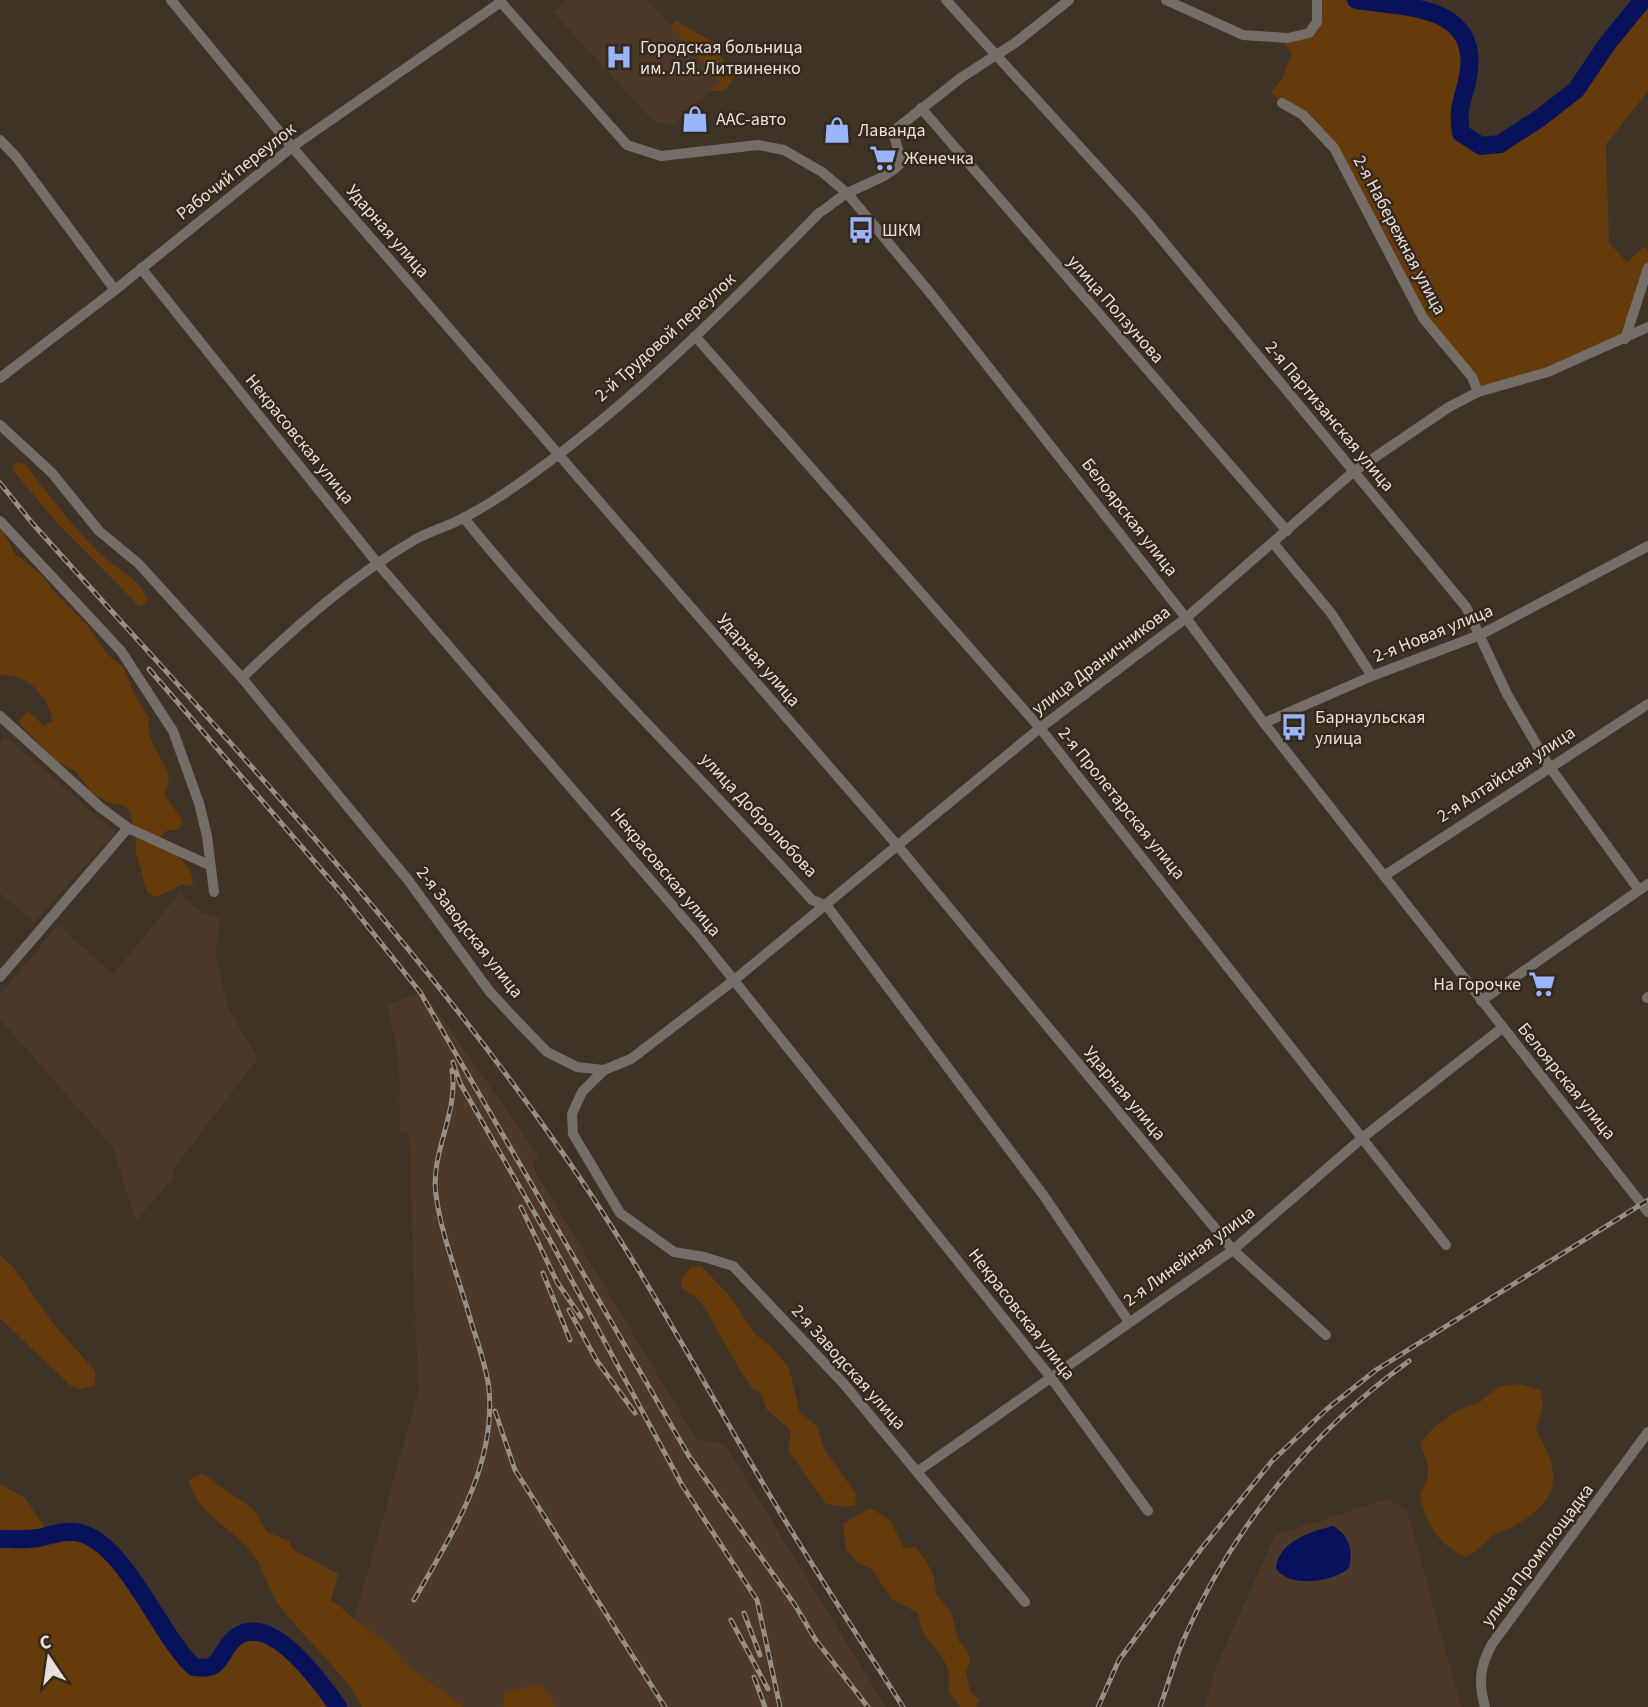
<svg xmlns="http://www.w3.org/2000/svg" width="1648" height="1707" font-family="'Source Sans 3',sans-serif">
  <rect width="100%" height="100%" fill="#3f3226"/>
  <g fill="#4c3929">
    <path d="M 566,0 L 647,0 L 721,82 L 673,125 L 653,121 L 553,12 Z"/>
    <path d="M 5,736 L 115,832 L 34,922 L 0,893 L 0,741 Z"/>
    <path d="M 180,893 L 200,912 L 220,919 L 215,952 L 228,1008 L 258,1058 L 172,1171 L 175,1176 L 136,1221 L 113,1148 L 0,1019 L 0,995 L 58,925 L 113,974 Z"/>
    <path d="M 423,991 L 539,1156 L 532,1165 L 697,1440 L 724,1443 L 886,1707 L 464,1707 L 400,1660 L 355,1617 L 418,1393 L 409,1133 L 400,1132 L 399,1057 L 387,1005 Z"/>
    <path d="M 1387,1499 L 1407,1510 L 1461,1707 L 1205,1707 L 1216,1667 L 1275,1535 Z"/>
  </g>
  <g fill="#653b0b">
    <path d="M 1316,0 C 1366,0 1474,0 1469,69 C 1468,74 1465,80 1464,85 C 1459,100 1458,117 1461,133 C 1468,138 1476,145 1484,145 C 1508,146 1558,109 1575,91 C 1590,75 1628,1 1648,0 L 1648,91 L 1606,144 L 1609,243 L 1627,262 L 1644,247 L 1648,249 L 1648,270 L 1625,339 L 1478,392 L 1435,335 L 1334,148 L 1271,93 L 1283,77 L 1292,53 L 1284,42 L 1317,22 Z"/>
    <path d="M 677,21 C 682,25 714,42 716,44 C 721,49 719,54 722,59 C 727,67 732,69 734,78 L 724,91 L 711,91 L 720,82 L 670,26 Z"/>
    <path d="M 15,462 L 25,464 C 52,498 77,534 111,563 C 124,574 144,582 147,601 L 140,607 L 57,523 L 12,469 Z"/>
    <path d="M 0,526 L 15,554 L 42,575 L 54,592 L 89,627 L 107,654 L 124,668 L 132,689 L 149,718 C 143,750 181,767 164,794 L 183,821 L 178,830 L 168,830 L 160,836 C 169,856 196,862 192,886 L 183,884 L 156,897 L 147,892 L 136,852 L 135,831 L 129,811 L 122,805 L 112,804 L 93,794 L 75,771 L 55,760 L 18,722 L 28,711 L 44,726 L 52,721 C 51,703 35,683 17,677 C 12,675 6,676 0,675 Z"/>
    <path d="M 0,1255 L 13,1267 L 52,1322 L 95,1371 L 95,1385 L 81,1389 L 71,1386 L 0,1318 Z"/>
    <path d="M 701,1266 L 728,1294 L 756,1335 L 773,1348 L 789,1368 L 800,1413 L 817,1426 L 824,1449 L 856,1494 L 855,1505 L 844,1507 L 826,1504 L 788,1450 L 791,1431 L 766,1409 L 761,1394 L 753,1389 L 741,1372 L 706,1310 L 698,1299 L 682,1289 L 681,1279 L 691,1267 Z"/>
    <path d="M 1521,1384 L 1540,1390 L 1543,1406 L 1536,1430 C 1561,1473 1563,1497 1516,1525 C 1509,1530 1498,1531 1491,1537 C 1481,1546 1480,1550 1466,1557 C 1440,1547 1423,1521 1420,1493 C 1433,1475 1428,1464 1420,1443 L 1434,1427 L 1459,1410 L 1480,1402 L 1500,1386 Z"/>
    <path d="M 202,1473 L 253,1509 L 267,1532 L 289,1541 L 293,1549 L 338,1574 L 331,1600 L 400,1654 L 400,1660 L 464,1707 L 362,1707 C 340,1665 301,1638 275,1599 C 266,1586 264,1568 254,1556 C 235,1528 197,1516 189,1480 Z"/>
    <path d="M 0,1484 L 25,1498 L 49,1534 C 122,1517 151,1629 194,1667 C 223,1672 218,1653 234,1639 C 269,1608 321,1683 338,1707 L 0,1707 Z"/>
    <path d="M 870,1508 L 890,1520 L 904,1548 L 915,1547 C 928,1562 936,1574 936,1594 L 951,1612 L 959,1642 L 968,1651 L 970,1662 L 966,1672 L 970,1691 L 979,1700 L 976,1707 L 960,1707 L 948,1691 C 953,1665 942,1658 928,1640 C 922,1633 920,1622 918,1613 L 891,1599 L 873,1570 L 858,1563 L 846,1550 L 843,1524 Z"/>
    <path d="M 537,1684 L 548,1693 L 556,1707 L 503,1707 L 505,1693 Z"/>
  </g>
  <path fill="#07125a" d="M 1333,1526 C 1350,1536 1353,1550 1349,1568 C 1334,1582 1288,1589 1276,1568 C 1278,1542 1311,1531 1333,1526 Z"/>
  <g fill="none" stroke-linecap="round" stroke-linejoin="round">
    <g stroke="#07125a" stroke-width="18">
      <path d="M 1356,0 C 1400,8 1476,2 1469,70 C 1466,96 1456,103 1461,133 L 1481,146 L 1500,144 L 1540,118 L 1576,90 L 1607,44 L 1643,0"/>
      <path d="M 0,1539 C 12,1539 26,1540 38,1538 C 50,1536 62,1530 75,1532 C 124,1538 159,1636 194,1667 C 223,1672 218,1653 234,1639 C 269,1608 321,1683 338,1707"/>
    </g>
    <g stroke="#756e68" stroke-width="10">
      <path d="M 171,0 L 292,147 L 897,845 L 1233,1250 L 1326,1335"/>
      <path d="M 499,0 L 627,145 L 661,156 L 758,145 L 784,150 L 822,172 L 847,193 L 931,294 L 1186,618 L 1264,723 L 1648,1212"/>
      <path d="M 946,0 L 1140,213 L 1466,607 L 1507,694 L 1549,766 L 1639,890"/>
      <path d="M 1166,0 L 1243,35 L 1288,38 L 1309,33 L 1317,22 L 1317,0"/>
      <path d="M 1282,103 L 1303,115 L 1334,148 L 1423,318 L 1472,377 L 1478,392"/>
      <path d="M 921,108 L 1287,531"/>
      <path d="M 0,140 L 17,158 L 115,290"/>
      <path d="M 141,268 L 378,564 L 697,934 L 1052,1379 L 1148,1511"/>
      <path d="M 695,336 L 1040,728 L 1446,1245"/>
      <path d="M 1625,339 L 1648,268"/>
      <path d="M 0,378 L 115,290 L 292,147 L 501,2"/>
      <path d="M 0,425 L 52,473 L 99,531 L 139,564 L 242,678 L 408,880 L 490,992 L 520,1024 L 547,1052 L 577,1067 L 604,1070 L 582,1092 L 572,1114 L 573,1134 L 620,1213 L 674,1252 L 704,1257 L 733,1266 L 844,1384 L 1025,1602"/>
      <path d="M 464,518 C 572,652 697,772 812,900 L 827,906 L 1044,1196 L 1129,1322"/>
      <path d="M 0,521 L 121,651 L 173,731 L 199,803 L 207,836 L 214,892"/>
      <path d="M 1273,543 L 1331,613 L 1372,676"/>
      <path d="M 242,678 C 295,627 352,576 416,539 C 432,530 450,526 465,517 C 498,500 528,477 558,455 C 652,383 736,298 819,213 C 829,207 838,198 848,193 C 868,182 886,179 902,162 L 894,136 L 896,129 L 962,77 L 1015,43 L 1069,0"/>
      <path d="M 0,716 L 100,807 L 128,828 L 209,865"/>
      <path d="M 1264,723 L 1372,676 L 1480,635 L 1648,546"/>
      <path d="M 1384,876 L 1648,704"/>
      <path d="M 0,977 L 128,828"/>
      <path d="M 1647,998 L 1648,997"/>
      <path d="M 1481,1001 L 1648,884"/>
      <path d="M 604,1070 L 631,1059 L 733,981 L 1040,728 L 1186,618 L 1353,472 L 1449,407 L 1478,392 L 1548,372 L 1648,327"/>
      <path d="M 918,1471 L 1233,1250 L 1361,1139 L 1502,1028"/>
      <path d="M 1485,1707 C 1478,1682 1480,1666 1492,1644 L 1648,1432"/>
    </g>
    <defs>
      <g id="rail">
        <path d="M 0,483 L 33,524 C 216,728 406,927 562,1152 C 637,1259 699,1375 765,1487 C 809,1562 857,1634 903,1707"/>
        <path d="M 149,669 L 338,889 L 420,992 L 689,1456 L 795,1605 L 815,1639 L 868,1707"/>
        <path d="M 453,1062 L 460,1083 L 550,1240 L 682,1485 L 757,1600 L 780,1707"/>
        <path d="M 521,1207 L 557,1282 L 581,1317"/>
        <path d="M 543,1273 L 570,1340"/>
        <path d="M 569,1310 L 597,1361 L 635,1413"/>
        <path d="M 495,1411 L 515,1470 L 665,1707"/>
        <path d="M 414,1600 C 451,1535 496,1468 489,1389 C 486,1362 474,1334 467,1308 C 456,1271 441,1233 436,1195 C 430,1152 459,1113 452,1070"/>
        <path d="M 744,1613 L 760,1655"/>
        <path d="M 731,1620 L 768,1689"/>
        <path d="M 754,1677 L 765,1707"/>
        <path d="M 1098,1707 L 1119,1660 L 1201,1549 L 1272,1461 L 1327,1409 L 1376,1370 L 1648,1200"/>
        <path d="M 1160,1707 C 1168,1685 1174,1662 1183,1641 C 1231,1529 1311,1432 1409,1361"/>
      </g>
    </defs>
    <use href="#rail" stroke="#988e85" stroke-width="5"/>
    <use href="#rail" stroke="#35281d" stroke-width="2.5" stroke-dasharray="8" stroke-linecap="butt"/>
  </g>
  <defs>
    <symbol id="hospital-bare" viewBox="-9 -9 18 18"><path d="M-5-5h3v3.5h4V-5h3V5h-3V1.5h-4V5h-3Z" fill="#98b5fd" stroke="#35281d" stroke-width="2.5" paint-order="stroke"/></symbol>
    <symbol id="shop-bare" viewBox="-9 -9 18 18"><path d="M-5-2.5h2.3a2.7 3.5 0 0 1 5.4 0H5L5.5 6h-11ZM-1.5-2.5h3a1.5 2.3 0 0 0-3 0Z" fill="#98b5fd" stroke="#35281d" stroke-width="2.5" paint-order="stroke"/></symbol>
    <symbol id="supermarket-bare" viewBox="-9 -9 18 18"><path d="M-6-5.5h2.5l.6 2H6L4.5 2H-2.5L-4.4-4H-6ZM-1.5 3.2a1.3 1.3 0 1 0 .1 0ZM3 3.2a1.3 1.3 0 1 0 .1 0Z" fill="#98b5fd" stroke="#35281d" stroke-width="2.5" paint-order="stroke"/></symbol>
    <symbol id="bus-bare" viewBox="-9 -9 18 18"><path d="M-5-6H5V4H4V6H2V4H-2V6H-4V4H-5ZM-3.5-4V0h7V-4ZM-3.5 1.2v1.5H-2V1.2ZM2 1.2v1.5H3.5V1.2Z" fill="#98b5fd" stroke="#35281d" stroke-width="2.5" paint-order="stroke"/></symbol>
  </defs>
  <g fill-rule="evenodd">
    <use href="#hospital-bare" x="600" y="38" width="38" height="38"/>
    <use href="#shop-bare" x="676" y="100" width="38" height="38"/>
    <use href="#shop-bare" x="818" y="111" width="38" height="38"/>
    <use href="#supermarket-bare" x="864" y="139" width="38" height="38"/>
    <use href="#bus-bare" x="842" y="211" width="38" height="38"/>
    <use href="#bus-bare" x="1275" y="708" width="38" height="38"/>
    <use href="#supermarket-bare" x="1523" y="965" width="38" height="38"/>
  </g>
  <g text-anchor="middle" stroke-width="5" stroke-linejoin="round" paint-order="stroke">
    <g font-size="18" fill="#e8e0d9" stroke="#35281d" text-anchor="start">
      <text x="640" y="53">Городская больница<tspan x="640" dy="21">им. Л.Я. Литвиненко</tspan></text>
      <text x="716" y="125">ААС-авто</text>
      <text x="858" y="136">Лаванда</text>
      <text x="904" y="164">Женечка</text>
      <text x="882" y="236">ШКМ</text>
      <text x="1315" y="723">Барнаульская<tspan x="1315" dy="21">улица</tspan></text>
      <text x="1521" y="990" text-anchor="end">На Горочке</text>
    </g>
    <g font-size="18" fill="#e8e0d9" stroke="#35281d">
      <text transform="translate(236 171) rotate(-38)" y="6">Рабочий переулок</text>
      <text transform="translate(388 231) rotate(49)" y="6">Ударная улица</text>
      <text transform="translate(1400 235) rotate(62)" y="6">2-я Набережная улица</text>
      <text transform="translate(1116 309) rotate(49)" y="6">улица Ползунова</text>
      <text transform="translate(665 337) rotate(-42)" y="6">2-й Трудовой переулок</text>
      <text transform="translate(1330 416) rotate(50)" y="6">2-я Партизанская улица</text>
      <text transform="translate(300 439) rotate(51)" y="6">Некрасовская улица</text>
      <text transform="translate(1130 517) rotate(52)" y="6">Белоярская улица</text>
      <text transform="translate(1433 633) rotate(-22)" y="6">2-я Новая улица</text>
      <text transform="translate(759 660) rotate(49)" y="6">Ударная улица</text>
      <text transform="translate(1101 660) rotate(-37)" y="6">улица Драничникова</text>
      <text transform="translate(1506 774) rotate(-33)" y="6">2-я Алтайская улица</text>
      <text transform="translate(1122 803) rotate(51)" y="6">2-я Пролетарская улица</text>
      <text transform="translate(759 815) rotate(47)" y="6">улица Добролюбова</text>
      <text transform="translate(666 872) rotate(50)" y="6">Некрасовская улица</text>
      <text transform="translate(470 932) rotate(52)" y="6">2-я Заводская улица</text>
      <text transform="translate(1567 1081) rotate(51)" y="6">Белоярская улица</text>
      <text transform="translate(1125 1093) rotate(50)" y="6">Ударная улица</text>
      <text transform="translate(1189 1256) rotate(-36)" y="6">2-я Линейная улица</text>
      <text transform="translate(1022 1314) rotate(52)" y="6">Некрасовская улица</text>
      <text transform="translate(849 1367) rotate(48)" y="6">2-я Заводская улица</text>
      <text transform="translate(1537 1555) rotate(-53)" y="6">улица Промплощадка</text>
    </g>
  </g>
  <g transform="translate(49 1658) rotate(347)" stroke="#35281d" stroke-width="5" paint-order="stroke">
  <path d="M0-5L12 26L0 18L-12 26Z" fill="#e8e0d9"/>
  <text y="-10" font-size="19" font-weight="bold" text-anchor="middle" fill="#e8e0d9">С</text>
  </g>
</svg>
